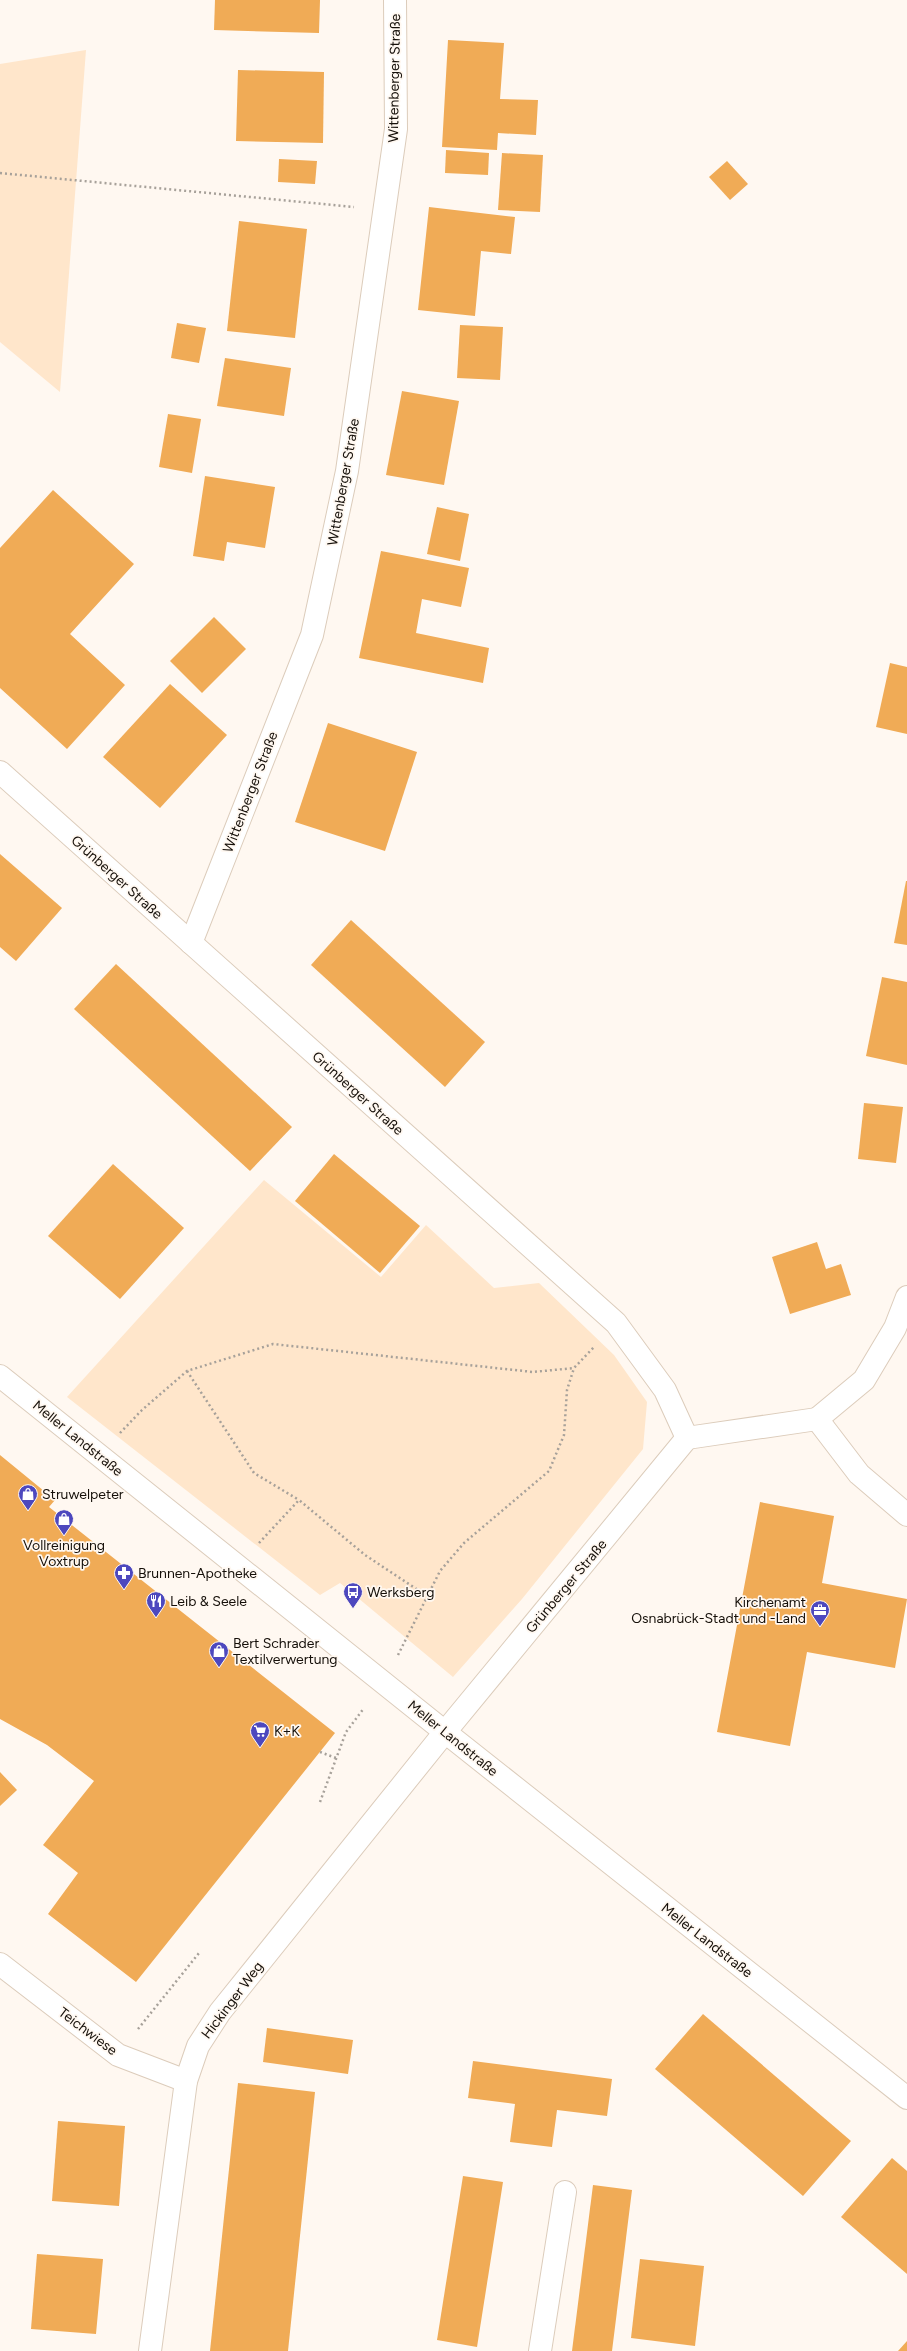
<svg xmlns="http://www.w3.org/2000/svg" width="907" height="2351" font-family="Figtree,sans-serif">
  <rect width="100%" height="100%" fill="#fff8f1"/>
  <g fill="#ffe6cb">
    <path d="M 86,50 L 60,392 L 0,342 L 0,64 Z"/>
    <path d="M 264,1180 L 381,1277 L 426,1225 L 494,1288 L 539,1283 L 614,1355 L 647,1402 L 643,1449 L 522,1599 L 453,1677 L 340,1583 L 320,1595 L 67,1397 Z"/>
  </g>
  <g fill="#f0ab56">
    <path d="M 215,0 L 320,0 L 319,33 L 214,30 Z"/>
    <path d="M 448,40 L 504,43 L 500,99 L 538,100 L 536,135 L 498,133 L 497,150 L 442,147 Z"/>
    <path d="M 238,70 L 324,72 L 323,143 L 236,141 Z"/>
    <path d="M 446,150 L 489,153 L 488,175 L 445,173 Z"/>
    <path d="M 502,153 L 543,155 L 540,212 L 498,210 Z"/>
    <path d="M 279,159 L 317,161 L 315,184 L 278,182 Z"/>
    <path d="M 727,161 L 748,184 L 730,200 L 709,177 Z"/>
    <path d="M 429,207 L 515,217 L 511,254 L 481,251 L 475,316 L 418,310 Z"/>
    <path d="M 239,221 L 307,229 L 295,338 L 227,331 Z"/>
    <path d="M 177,323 L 206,328 L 199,363 L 171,358 Z"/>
    <path d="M 460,325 L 503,327 L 500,380 L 457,378 Z"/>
    <path d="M 225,358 L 291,368 L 284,416 L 217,406 Z"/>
    <path d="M 402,391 L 459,401 L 444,485 L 386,475 Z"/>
    <path d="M 168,414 L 201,419 L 192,473 L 159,467 Z"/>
    <path d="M 205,476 L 275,487 L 265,548 L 227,542 L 224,561 L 193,556 Z"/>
    <path d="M 53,490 L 134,564 L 70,634 L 125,685 L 67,749 L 0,688 L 0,548 Z"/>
    <path d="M 437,507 L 469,514 L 460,561 L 427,554 Z"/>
    <path d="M 381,551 L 469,568 L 461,607 L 422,599 L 416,633 L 489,648 L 483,683 L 359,658 Z"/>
    <path d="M 214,617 L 246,649 L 202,693 L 170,661 Z"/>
    <path d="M 890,663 L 907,667 L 907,734 L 876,727 Z"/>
    <path d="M 170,684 L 227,735 L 160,808 L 103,757 Z"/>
    <path d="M 328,723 L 417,752 L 385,851 L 295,822 Z"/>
    <path d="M 0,854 L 62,908 L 16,961 L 0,947 Z"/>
    <path d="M 906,881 L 907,881 L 907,945 L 894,943 Z"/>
    <path d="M 351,920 L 485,1042 L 445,1087 L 311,965 Z"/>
    <path d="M 116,964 L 292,1127 L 250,1171 L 74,1009 Z"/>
    <path d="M 882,977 L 907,982 L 907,1065 L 866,1056 Z"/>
    <path d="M 864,1103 L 903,1107 L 896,1163 L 858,1159 Z"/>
    <path d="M 334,1154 L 420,1226 L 380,1273 L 295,1201 Z"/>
    <path d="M 113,1164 L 184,1228 L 120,1299 L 48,1236 Z"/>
    <path d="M 817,1242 L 826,1269 L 841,1264 L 851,1295 L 790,1314 L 772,1257 Z"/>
    <path d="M 0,1455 L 55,1500 L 49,1507 L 335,1733 L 136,1982 L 48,1914 L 78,1873 L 43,1845 L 94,1781 L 47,1745 L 0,1719 Z"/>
    <path d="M 760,1502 L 834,1516 L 822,1583 L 907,1599 L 895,1668 L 807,1652 L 790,1746 L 717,1732 Z"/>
    <path d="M 0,1772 L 17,1790 L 0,1806 Z"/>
    <path d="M 703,2014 L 851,2141 L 803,2196 L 655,2069 Z"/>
    <path d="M 267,2028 L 353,2040 L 348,2074 L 263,2062 Z"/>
    <path d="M 473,2061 L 612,2079 L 607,2116 L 557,2110 L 552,2147 L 510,2142 L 515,2104 L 468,2098 Z"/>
    <path d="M 238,2083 L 315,2092 L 288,2351 L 210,2351 Z"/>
    <path d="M 58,2121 L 125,2126 L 119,2206 L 52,2201 Z"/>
    <path d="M 892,2158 L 907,2171 L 907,2274 L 841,2217 Z"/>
    <path d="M 463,2176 L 503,2182 L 477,2347 L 437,2340 Z"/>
    <path d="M 593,2185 L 632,2190 L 612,2351 L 572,2351 Z"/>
    <path d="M 37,2254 L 103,2259 L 96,2334 L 31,2329 Z"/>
    <path d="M 640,2259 L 704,2266 L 695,2346 L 631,2338 Z"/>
    <path d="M 907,2341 L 907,2351 L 898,2351 Z"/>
  </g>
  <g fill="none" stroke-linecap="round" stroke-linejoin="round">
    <defs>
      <g id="minor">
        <path d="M 0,772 L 616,1323 L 665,1390 L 687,1438 L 817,1419"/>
        <path d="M 191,943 L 312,635 L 347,471 L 396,129 L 395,0"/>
        <path d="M 0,1376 L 445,1732 L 907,2098"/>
        <path d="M 817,1419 L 864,1380 L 895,1328 L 907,1297"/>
        <path d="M 817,1419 L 859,1474 L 907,1515"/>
        <path d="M 0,1964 L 118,2055 L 186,2081"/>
        <path d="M 150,2351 L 186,2081 L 198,2046 L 220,2012 L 445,1732 L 687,1438"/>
        <path d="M 540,2351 L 565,2192"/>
      </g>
    </defs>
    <use href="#minor" stroke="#dcccbb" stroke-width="24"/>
    <g stroke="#a7a19a" stroke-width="2.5" stroke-dasharray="2 3" stroke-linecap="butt">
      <path d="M 0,173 L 354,207"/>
      <path d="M 187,1371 L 254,1473 L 299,1500"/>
      <path d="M 120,1433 L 142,1410 L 187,1371 L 273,1344 L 533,1372 L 574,1368 L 594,1347"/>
      <path d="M 259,1543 L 299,1500 L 365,1555 L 427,1596"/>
      <path d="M 398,1655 L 440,1571 L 464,1543 L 549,1471 L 564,1435 L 567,1390 L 574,1368"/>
      <path d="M 320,1752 L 336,1758"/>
      <path d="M 320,1802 L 346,1732 L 364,1708"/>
      <path d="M 138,2029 L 199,1953"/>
    </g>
    <use href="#minor" stroke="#fff" stroke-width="22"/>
  </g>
  <defs>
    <symbol id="shop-pin" viewBox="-11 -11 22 30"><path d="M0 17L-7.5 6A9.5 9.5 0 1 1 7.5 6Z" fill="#4d48be" stroke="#fff8f1"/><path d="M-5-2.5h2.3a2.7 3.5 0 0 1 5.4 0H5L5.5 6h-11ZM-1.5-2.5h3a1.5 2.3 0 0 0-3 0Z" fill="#fff"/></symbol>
    <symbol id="pharmacy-pin" viewBox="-11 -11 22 30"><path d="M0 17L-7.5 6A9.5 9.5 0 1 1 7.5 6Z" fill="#4d48be" stroke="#fff8f1"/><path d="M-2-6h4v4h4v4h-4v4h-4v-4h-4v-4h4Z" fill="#fff"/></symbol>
    <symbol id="bus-pin" viewBox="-11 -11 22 30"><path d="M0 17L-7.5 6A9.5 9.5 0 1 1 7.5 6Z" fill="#4d48be" stroke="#fff8f1"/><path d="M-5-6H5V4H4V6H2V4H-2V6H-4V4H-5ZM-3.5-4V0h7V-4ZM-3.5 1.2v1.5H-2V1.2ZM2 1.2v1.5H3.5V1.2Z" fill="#fff"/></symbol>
    <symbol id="restaurant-pin" viewBox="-11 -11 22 30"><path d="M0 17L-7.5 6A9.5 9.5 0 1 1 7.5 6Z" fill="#4d48be" stroke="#fff8f1"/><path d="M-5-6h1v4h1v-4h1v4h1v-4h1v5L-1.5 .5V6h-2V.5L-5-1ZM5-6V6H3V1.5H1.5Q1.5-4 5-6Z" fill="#fff"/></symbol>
    <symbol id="office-pin" viewBox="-11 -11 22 30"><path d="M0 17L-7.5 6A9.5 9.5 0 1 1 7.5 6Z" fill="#4d48be" stroke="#fff8f1"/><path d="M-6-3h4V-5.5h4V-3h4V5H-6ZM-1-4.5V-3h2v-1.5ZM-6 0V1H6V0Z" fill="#fff"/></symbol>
    <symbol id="supermarket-pin" viewBox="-11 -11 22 30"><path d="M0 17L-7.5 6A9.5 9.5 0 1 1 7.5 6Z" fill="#4d48be" stroke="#fff8f1"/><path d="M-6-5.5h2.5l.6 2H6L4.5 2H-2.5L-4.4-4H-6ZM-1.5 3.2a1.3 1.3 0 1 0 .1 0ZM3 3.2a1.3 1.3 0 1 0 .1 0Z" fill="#fff"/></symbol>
  </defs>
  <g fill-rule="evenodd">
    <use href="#shop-pin" x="17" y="1483" width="22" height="30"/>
    <use href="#shop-pin" x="53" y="1508" width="22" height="30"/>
    <use href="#pharmacy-pin" x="113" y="1562" width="22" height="30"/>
    <use href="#bus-pin" x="342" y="1581" width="22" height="30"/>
    <use href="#restaurant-pin" x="145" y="1590" width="22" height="30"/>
    <use href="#office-pin" x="809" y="1599" width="22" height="30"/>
    <use href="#shop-pin" x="208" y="1640" width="22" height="30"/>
    <use href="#supermarket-pin" x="249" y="1720" width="22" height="30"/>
  </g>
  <g text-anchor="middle" stroke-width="3.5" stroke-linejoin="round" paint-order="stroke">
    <g font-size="14" fill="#150f09" stroke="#fff8f1">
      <text transform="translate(394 78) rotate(-89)" y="5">Wittenberger Straße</text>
      <text transform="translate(343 482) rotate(-80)" y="5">Wittenberger Straße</text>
      <text transform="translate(250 792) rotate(-69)" y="5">Wittenberger Straße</text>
      <text transform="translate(117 877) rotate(42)" y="5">Grünberger Straße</text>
      <text transform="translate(358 1093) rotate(42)" y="5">Grünberger Straße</text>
      <text transform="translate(78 1438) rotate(39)" y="5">Meller Landstraße</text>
      <text transform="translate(566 1586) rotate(-50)" y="5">Grünberger Straße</text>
      <text transform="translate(453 1738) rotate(39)" y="5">Meller Landstraße</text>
      <text transform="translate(707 1940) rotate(38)" y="5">Meller Landstraße</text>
      <text transform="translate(232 2000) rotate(-53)" y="5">Hickinger Weg</text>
      <text transform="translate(88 2031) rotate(37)" y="5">Teichwiese</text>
    </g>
    <g font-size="14" fill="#150f09" stroke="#fff8f1" text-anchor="start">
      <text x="42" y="1499">Struwelpeter</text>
      <text x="64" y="1550" text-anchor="middle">Vollreinigung<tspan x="64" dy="16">Voxtrup</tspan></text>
      <text x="138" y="1578">Brunnen-Apotheke</text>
      <text x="367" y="1597">Werksberg</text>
      <text x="170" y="1606">Leib &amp; Seele</text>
      <text x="806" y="1607" text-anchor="end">Kirchenamt<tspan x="806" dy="16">Osnabrück-Stadt und -Land</tspan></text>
      <text x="233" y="1648">Bert Schrader<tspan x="233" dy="16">Textilverwertung</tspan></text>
      <text x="274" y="1736">K+K</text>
    </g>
  </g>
</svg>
